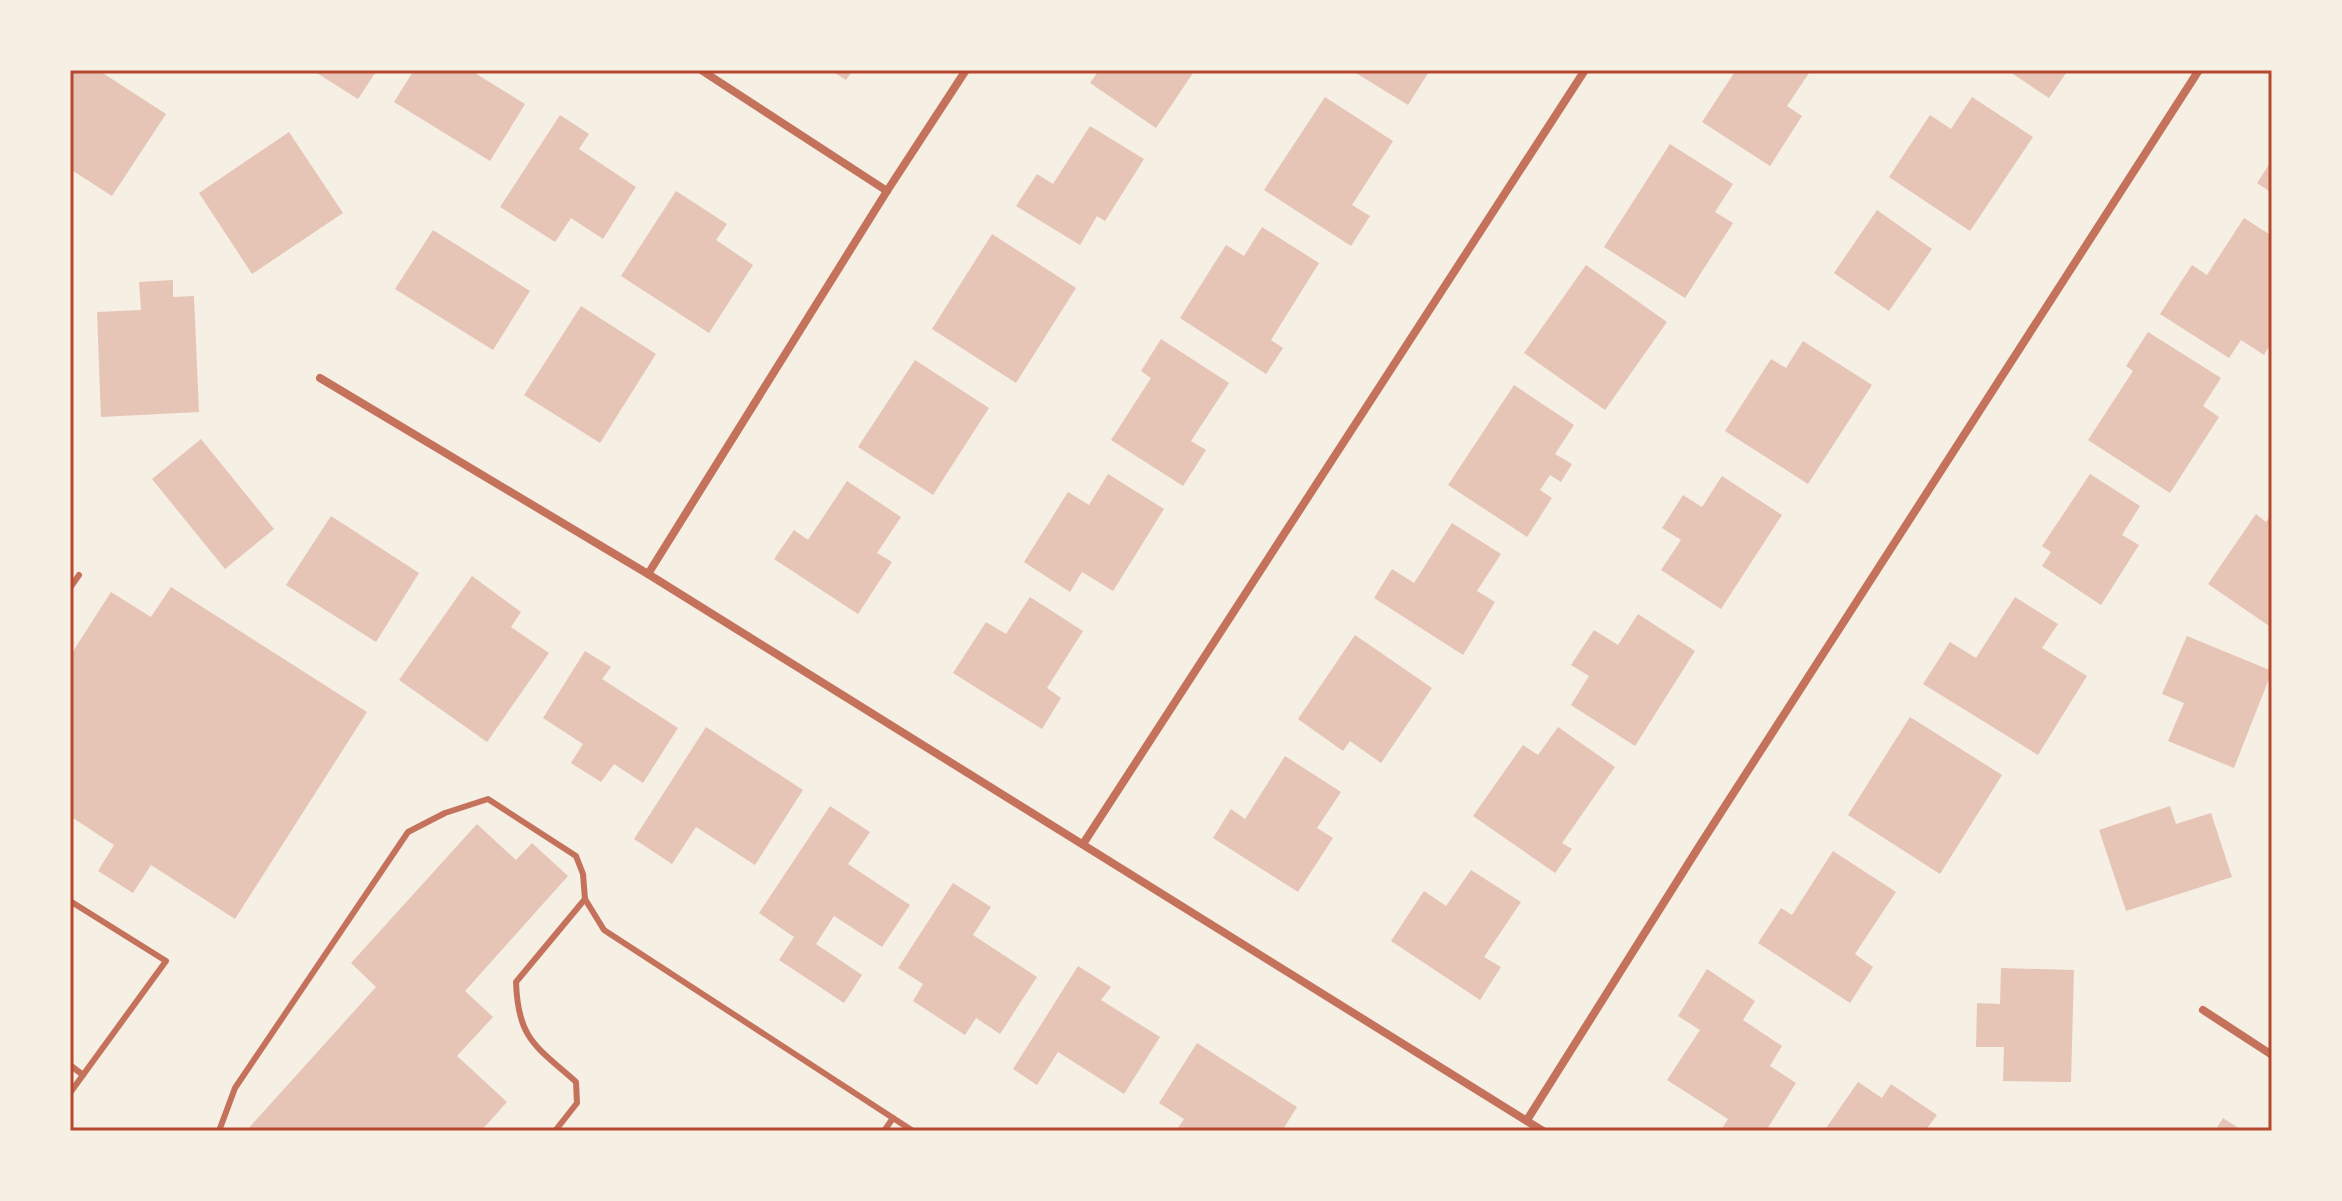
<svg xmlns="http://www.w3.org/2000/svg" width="2342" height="1201" font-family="Roboto,sans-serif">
  <rect width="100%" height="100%" fill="#f6efe4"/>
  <g fill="#e6c5b7">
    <path d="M 70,70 L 98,70 L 166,114 L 112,196 L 70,169 Z"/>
    <path d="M 312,70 L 377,70 L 358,99 Z"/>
    <path d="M 414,70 L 470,70 L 525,104 L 490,161 L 394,102 Z"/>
    <path d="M 830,70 L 853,70 L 846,80 Z"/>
    <path d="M 1099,70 L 1195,70 L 1156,128 L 1090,83 Z"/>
    <path d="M 1351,70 L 1430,70 L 1408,105 Z"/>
    <path d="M 1736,70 L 1811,70 L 1787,106 L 1802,116 L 1770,166 L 1702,122 Z"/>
    <path d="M 2007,70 L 2068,70 L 2049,98 Z"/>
    <path d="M 1325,97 L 1393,141 L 1352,205 L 1370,216 L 1351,246 L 1264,190 Z"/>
    <path d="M 1972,97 L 2033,137 L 1970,231 L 1889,177 L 1930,115 L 1951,129 Z"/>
    <path d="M 560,115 L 589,134 L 579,149 L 636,187 L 603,239 L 571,218 L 555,242 L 500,207 Z"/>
    <path d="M 1090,126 L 1144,159 L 1105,221 L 1097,216 L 1080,245 L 1016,206 L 1037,174 L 1053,184 Z"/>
    <path d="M 289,132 L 343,213 L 252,274 L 199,193 Z"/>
    <path d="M 1670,144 L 1733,184 L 1715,212 L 1733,223 L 1685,298 L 1604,247 Z"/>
    <path d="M 2272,160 L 2272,193 L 2257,183 Z"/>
    <path d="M 676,191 L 727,224 L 716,240 L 753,265 L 709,333 L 621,276 Z"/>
    <path d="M 1877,210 L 1932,249 L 1889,311 L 1834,273 Z"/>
    <path d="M 2244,218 L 2272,236 L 2272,341 L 2264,355 L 2241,340 L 2229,358 L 2160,314 L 2192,265 L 2207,275 Z"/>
    <path d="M 1262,227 L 1319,263 L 1271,340 L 1283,348 L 1266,374 L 1180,318 L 1226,245 L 1244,256 Z"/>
    <path d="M 433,230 L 530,291 L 493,350 L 395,289 Z"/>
    <path d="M 992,234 L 1076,288 L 1016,383 L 932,329 Z"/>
    <path d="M 1586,265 L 1667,322 L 1605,410 L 1524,353 Z"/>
    <path d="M 173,280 L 173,297 L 194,296 L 199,412 L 101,417 L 97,312 L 141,310 L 139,282 Z"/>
    <path d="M 581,306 L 656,354 L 600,443 L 524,395 Z"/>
    <path d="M 2148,332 L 2221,378 L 2203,406 L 2219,417 L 2170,493 L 2088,440 L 2133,371 L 2126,366 Z"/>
    <path d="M 1161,339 L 1229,383 L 1191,441 L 1206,450 L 1183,486 L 1111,440 L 1151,378 L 1141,371 Z"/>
    <path d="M 1803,341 L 1872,385 L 1808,484 L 1725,431 L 1771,359 L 1786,368 Z"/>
    <path d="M 915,360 L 989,408 L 933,495 L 858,447 Z"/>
    <path d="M 1514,385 L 1574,425 L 1555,454 L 1572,464 L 1561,482 L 1550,475 L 1540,490 L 1552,498 L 1527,537 L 1448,485 Z"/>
    <path d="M 201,439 L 274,529 L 225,569 L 152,479 Z"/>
    <path d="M 1108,474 L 1164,509 L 1113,591 L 1082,572 L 1070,592 L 1024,562 L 1068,492 L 1089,505 Z"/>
    <path d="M 2090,474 L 2140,506 L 2122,535 L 2139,545 L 2101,605 L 2042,566 L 2051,552 L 2042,546 Z"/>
    <path d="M 1722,476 L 1782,515 L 1721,609 L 1661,570 L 1681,540 L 1662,528 L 1683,495 L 1702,507 Z"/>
    <path d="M 847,481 L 901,517 L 877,553 L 892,562 L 858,614 L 774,559 L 794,530 L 808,540 Z"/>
    <path d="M 2256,514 L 2266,522 L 2272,514 L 2272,628 L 2208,584 Z"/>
    <path d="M 331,516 L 419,573 L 376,642 L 286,585 Z"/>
    <path d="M 1452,523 L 1501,554 L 1477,591 L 1495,602 L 1463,655 L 1374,598 L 1392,569 L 1414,583 Z"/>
    <path d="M 472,576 L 521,612 L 511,627 L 549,653 L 487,742 L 399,680 Z"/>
    <path d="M 171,587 L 367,712 L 235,919 L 151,865 L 133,893 L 98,871 L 114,845 L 70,816 L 70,656 L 111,592 L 151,617 Z"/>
    <path d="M 1030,597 L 1083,631 L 1047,688 L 1061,698 L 1042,729 L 953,673 L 986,622 L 1006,634 Z"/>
    <path d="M 2015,597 L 2058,624 L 2042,648 L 2087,676 L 2038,755 L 1923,684 L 1950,642 L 1976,658 Z"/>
    <path d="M 1638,614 L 1695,651 L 1635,746 L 1571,705 L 1589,676 L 1571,665 L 1594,630 L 1618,645 Z"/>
    <path d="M 1355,635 L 1432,688 L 1381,763 L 1350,741 L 1343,751 L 1298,719 Z"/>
    <path d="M 2187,636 L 2272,671 L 2234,768 L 2168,741 L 2184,703 L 2162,694 Z"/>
    <path d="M 585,651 L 611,667 L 602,679 L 678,728 L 643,783 L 614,764 L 601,782 L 571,763 L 583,744 L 543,718 Z"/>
    <path d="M 1910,717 L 2002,775 L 1940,874 L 1848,815 Z"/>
    <path d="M 706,727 L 803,790 L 755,865 L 696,827 L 672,864 L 634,839 Z"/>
    <path d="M 1558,727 L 1615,767 L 1562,843 L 1572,849 L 1555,873 L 1473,816 L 1523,745 L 1538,755 Z"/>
    <path d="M 1285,756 L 1341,792 L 1317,828 L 1333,838 L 1298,892 L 1213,838 L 1231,809 L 1245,819 Z"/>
    <path d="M 830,806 L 870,832 L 848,864 L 910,905 L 882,947 L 834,916 L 816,944 L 862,975 L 844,1003 L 779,960 L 794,937 L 759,913 Z"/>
    <path d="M 2170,806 L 2176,824 L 2211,813 L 2232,877 L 2126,911 L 2099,830 Z"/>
    <path d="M 477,824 L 516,860 L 532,843 L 568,876 L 465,991 L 493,1017 L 457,1056 L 507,1102 L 481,1131 L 246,1131 L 376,987 L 351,963 Z"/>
    <path d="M 1833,851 L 1896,892 L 1855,954 L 1873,967 L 1850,1003 L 1758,943 L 1781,908 L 1792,915 Z"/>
    <path d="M 1471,870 L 1521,902 L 1484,957 L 1501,967 L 1480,1000 L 1391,941 L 1424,891 L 1446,906 Z"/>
    <path d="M 953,883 L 991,907 L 973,935 L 1037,977 L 1000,1034 L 976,1018 L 965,1035 L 913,1001 L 923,984 L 898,968 Z"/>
    <path d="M 1078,966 L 1111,987 L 1101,1000 L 1160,1037 L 1124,1094 L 1058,1052 L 1037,1085 L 1013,1069 Z"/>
    <path d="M 2001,968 L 2074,970 L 2071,1082 L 2003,1081 L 2004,1047 L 1976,1047 L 1977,1003 L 2000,1004 Z"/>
    <path d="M 1707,969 L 1755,1001 L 1743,1020 L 1782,1046 L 1770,1066 L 1796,1083 L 1766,1131 L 1723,1131 L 1721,1130 L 1728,1119 L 1667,1080 L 1700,1030 L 1678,1016 Z"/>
    <path d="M 1197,1043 L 1297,1107 L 1282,1131 L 1176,1131 L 1184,1119 L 1159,1103 Z"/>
    <path d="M 1858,1082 L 1882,1098 L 1891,1084 L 1937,1115 L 1925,1131 L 1824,1131 Z"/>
    <path d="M 2223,1118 L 2243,1131 L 2215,1131 Z"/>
  </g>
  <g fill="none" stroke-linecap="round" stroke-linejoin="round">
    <g stroke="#c5725c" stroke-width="6">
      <path d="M 70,588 L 79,575"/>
      <path d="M 70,901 L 166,961 L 83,1075"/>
      <path d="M 70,1065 L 83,1075 L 70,1093"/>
      <path d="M 219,1131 L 235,1088 L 408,832 L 445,813 L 488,799 L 576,856 L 583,874 L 585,899 L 604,930 L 913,1131"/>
      <path d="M 555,1131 L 577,1103 L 576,1082 C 536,1046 518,1040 516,982 L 585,899"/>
      <path d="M 884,1131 L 893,1118"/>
    </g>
    <g stroke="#c5725c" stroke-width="8">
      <path d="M 701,70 L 887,191"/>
      <path d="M 320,378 L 648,574 L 1543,1131"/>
      <path d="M 648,574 L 887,191 L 966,70"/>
      <path d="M 1083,844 L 1585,70"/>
      <path d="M 2203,1010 L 2272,1055"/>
      <path d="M 1527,1120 L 1700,845 L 2199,70"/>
    </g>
  </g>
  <rect width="2342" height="1201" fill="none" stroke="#f6efe4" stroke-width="144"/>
  <rect x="72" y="72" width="2198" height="1057" fill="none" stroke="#b5482f" stroke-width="3"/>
</svg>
